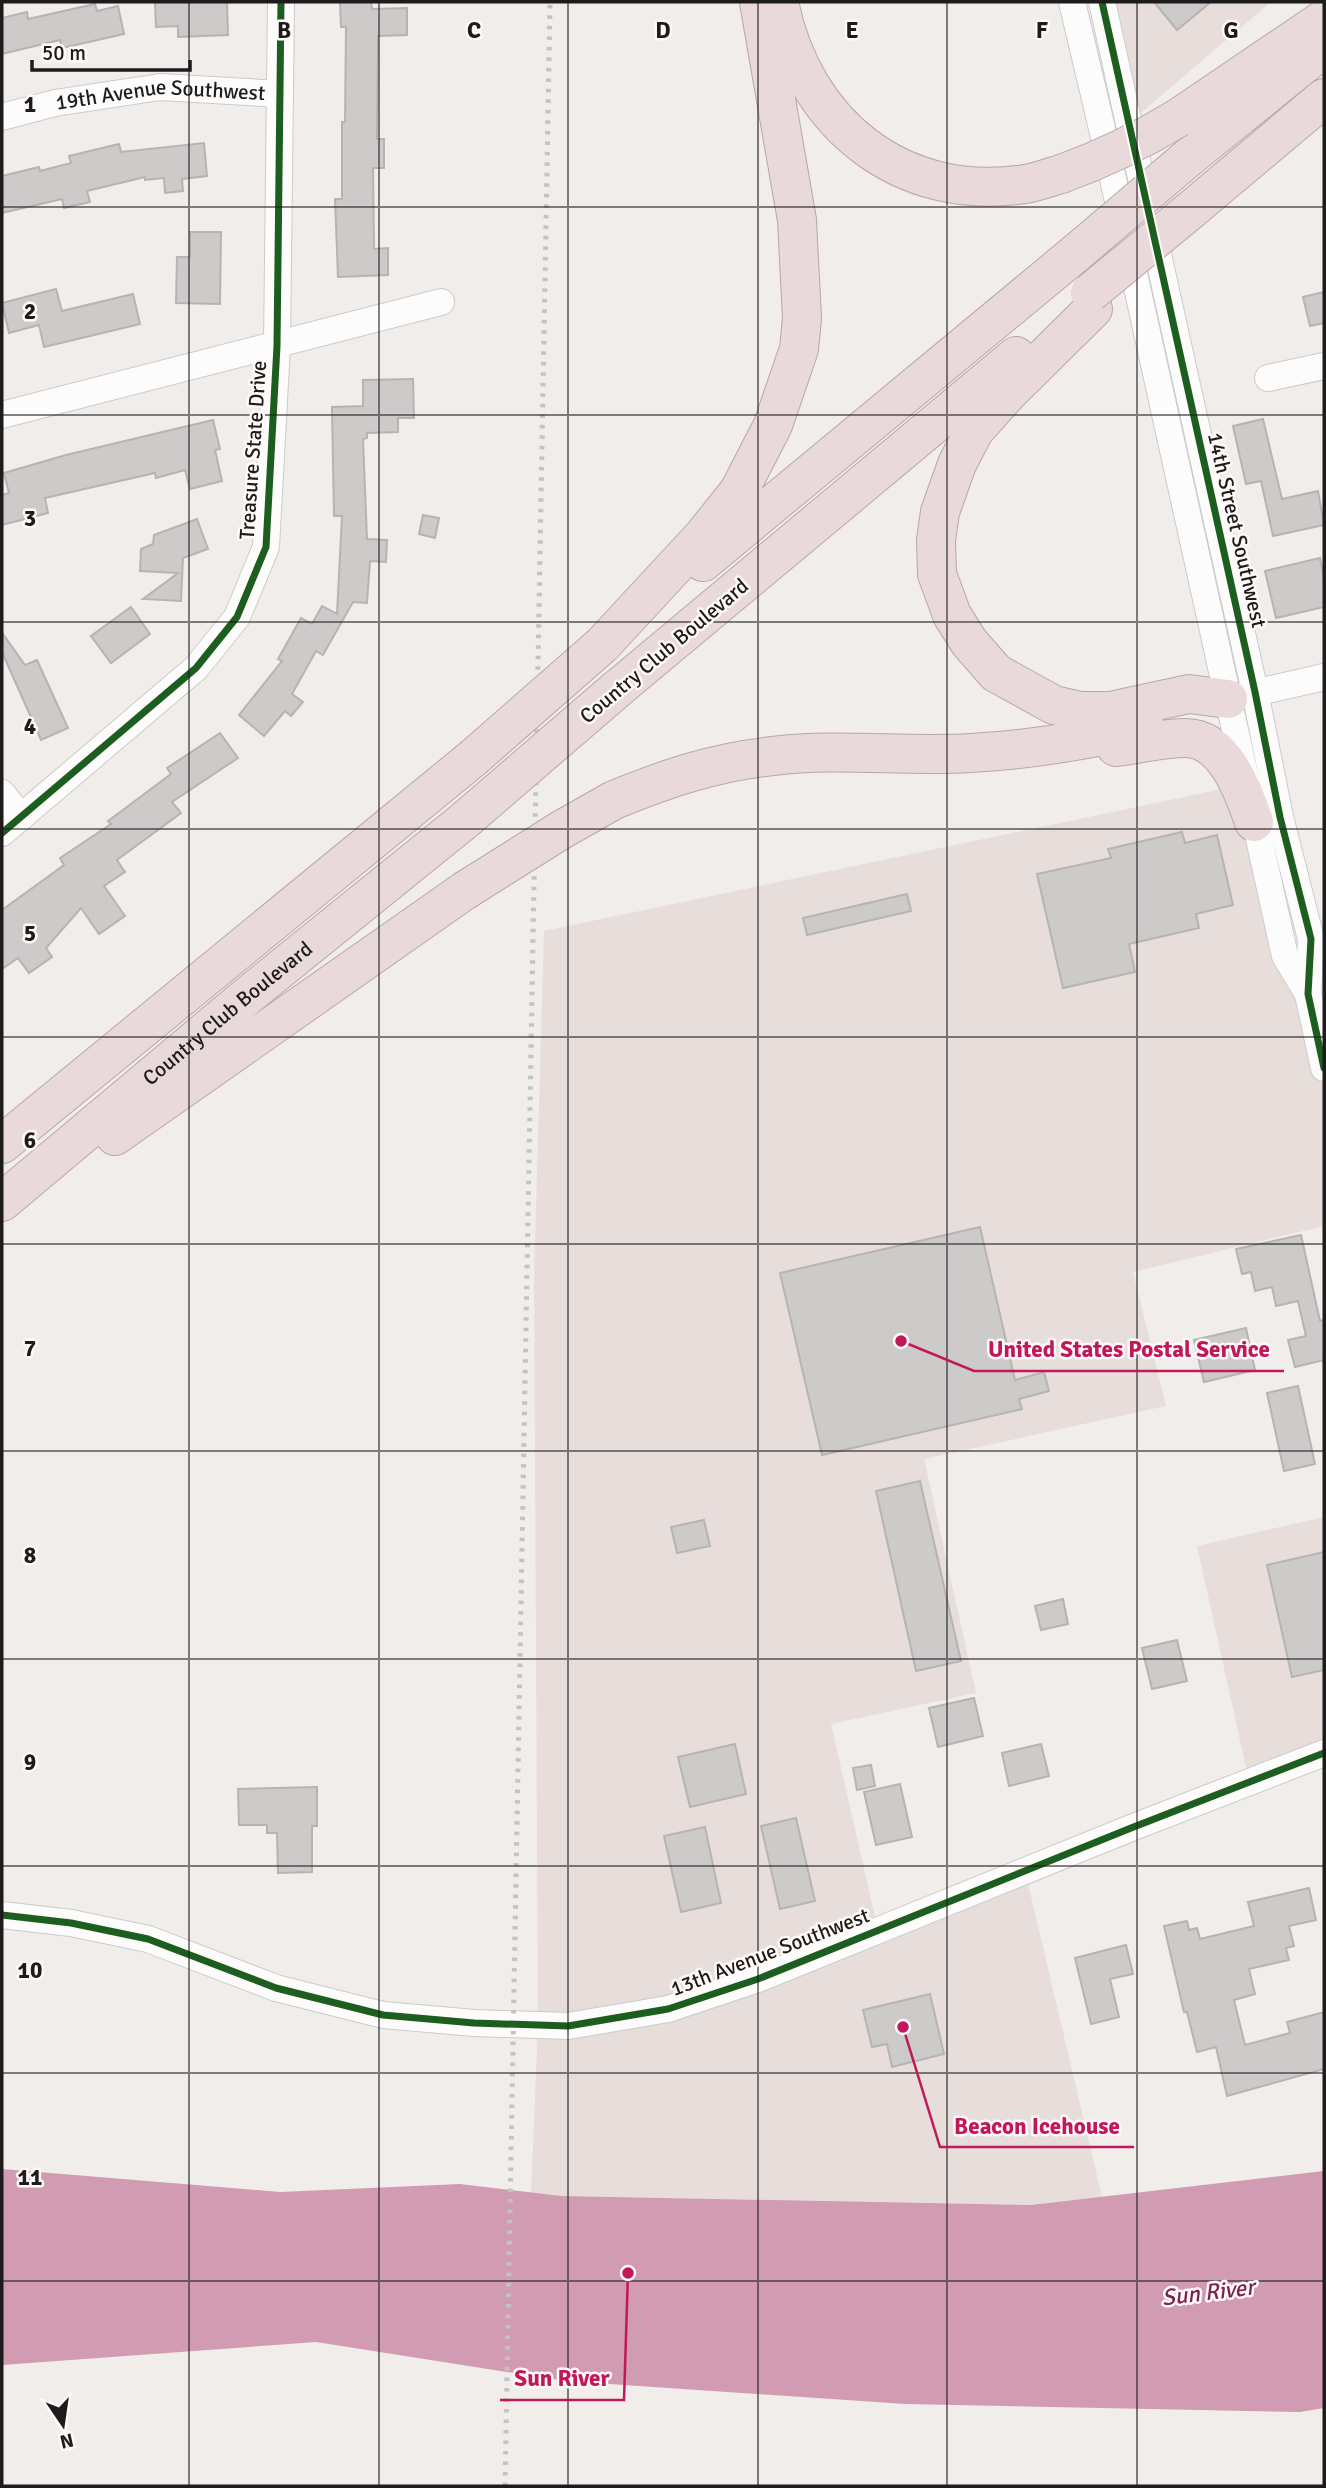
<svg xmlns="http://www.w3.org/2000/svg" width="1326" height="2488" font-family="Signika,sans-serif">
  <rect width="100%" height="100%" fill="#f0edeb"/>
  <g fill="#e7dedc">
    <path d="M 1101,2 L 1271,2 L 1128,124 Z"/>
    <path d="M 1241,785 L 1324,1068 L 1324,1226 L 1133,1272 L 1166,1406 L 924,1459 L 976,1693 L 831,1724 L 878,1930 L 1025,1871 L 1102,2197 L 1031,2205 L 562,2196 L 531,2193 L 538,2025 L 534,1276 L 544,931 Z"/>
    <path d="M 1324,1517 L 1324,1753 L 1249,1781 L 1197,1546 Z"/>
  </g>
  <path fill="#d19bb1" d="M 2,2169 L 280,2192 L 460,2184 L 562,2196 L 1031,2205 L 1324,2171 L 1324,2408 L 1300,2412 L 905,2404 L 565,2381 L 316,2342 L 2,2365 Z"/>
  <g fill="#cdcbc9" stroke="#b6b4b3" stroke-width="2">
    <path d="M 155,2 L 227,2 L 228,35 L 178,37 L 178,26 L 156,27 Z"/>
    <path d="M 340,2 L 371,2 L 372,9 L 407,8 L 407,35 L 378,36 L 377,139 L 384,139 L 384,168 L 373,168 L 374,249 L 388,248 L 388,275 L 338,277 L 335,199 L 342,199 L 342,122 L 345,122 L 346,27 L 341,27 Z"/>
    <path d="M 1154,2 L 1211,2 L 1177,30 Z"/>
    <path d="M 95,4 L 97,11 L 118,6 L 124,34 L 62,48 L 60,40 L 2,54 L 2,18 L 27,12 L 28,19 Z"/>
    <path d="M 204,143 L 207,176 L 182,179 L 183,191 L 165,193 L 164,178 L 145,180 L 145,177 L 87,191 L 90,202 L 64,208 L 62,199 L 2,213 L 2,176 L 39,167 L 40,171 L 71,163 L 69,156 L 119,144 L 121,152 Z"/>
    <path d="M 190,232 L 221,232 L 220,304 L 176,303 L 177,257 L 190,257 Z"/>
    <path d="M 56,289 L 62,311 L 133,294 L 140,324 L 44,347 L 39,325 L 9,333 L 2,303 Z"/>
    <path d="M 1324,292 L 1324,323 L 1310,326 L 1303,297 Z"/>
    <path d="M 413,379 L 414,418 L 398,418 L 398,432 L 367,433 L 367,438 L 363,439 L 367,539 L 387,540 L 386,562 L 370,561 L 367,603 L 353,602 L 323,655 L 316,651 L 292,694 L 303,702 L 291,716 L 285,711 L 264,736 L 239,715 L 282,661 L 278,659 L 301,618 L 312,624 L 322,606 L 337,614 L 342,516 L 334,516 L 332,407 L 363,406 L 363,380 Z"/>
    <path d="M 1263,419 L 1282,499 L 1318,491 L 1324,525 L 1273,536 L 1261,481 L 1246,484 L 1233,426 Z"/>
    <path d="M 213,420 L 220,449 L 215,450 L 222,481 L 190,489 L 185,470 L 156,478 L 155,473 L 45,498 L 48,513 L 2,525 L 2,495 L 9,493 L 4,473 L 66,455 Z"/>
    <path d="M 423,515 L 439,518 L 435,538 L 419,534 Z"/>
    <path d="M 197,519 L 208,549 L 183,558 L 181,601 L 143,599 L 178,573 L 140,571 L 141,549 L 153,544 L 154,535 Z"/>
    <path d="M 1320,558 L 1324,578 L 1324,607 L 1276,618 L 1265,571 Z"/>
    <path d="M 131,607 L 150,634 L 111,663 L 91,636 Z"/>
    <path d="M 3,634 L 25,665 L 37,660 L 68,728 L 41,740 L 2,652 Z"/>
    <path d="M 220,733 L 238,758 L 172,802 L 181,813 L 117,860 L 125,872 L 104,886 L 125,916 L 99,934 L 81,908 L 46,948 L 52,957 L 29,973 L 18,958 L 2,969 L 2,910 L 64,865 L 60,858 L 111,824 L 108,821 L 171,774 L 167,768 Z"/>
    <path d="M 1182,832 L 1185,843 L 1217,835 L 1233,905 L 1196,914 L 1199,928 L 1129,944 L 1135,972 L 1063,988 L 1037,874 L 1111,858 L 1108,849 Z"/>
    <path d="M 907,894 L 911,911 L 807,935 L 803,918 Z"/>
    <path d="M 980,1227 L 1015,1380 L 1044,1372 L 1049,1391 L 1019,1399 L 1022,1409 L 822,1455 L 780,1273 Z"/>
    <path d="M 1301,1235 L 1320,1321 L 1324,1320 L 1324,1360 L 1295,1367 L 1288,1340 L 1306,1336 L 1298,1301 L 1276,1306 L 1272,1287 L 1255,1291 L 1251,1272 L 1242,1274 L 1236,1249 Z"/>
    <path d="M 1246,1328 L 1255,1370 L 1204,1382 L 1194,1340 Z"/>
    <path d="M 1298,1386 L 1315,1464 L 1284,1471 L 1267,1393 Z"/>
    <path d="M 920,1481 L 961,1661 L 916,1671 L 876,1491 Z"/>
    <path d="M 704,1520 L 710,1546 L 677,1553 L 671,1527 Z"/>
    <path d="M 1324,1552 L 1324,1670 L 1292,1677 L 1267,1565 Z"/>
    <path d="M 1063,1599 L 1068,1624 L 1041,1630 L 1035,1606 Z"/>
    <path d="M 1177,1640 L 1187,1681 L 1152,1689 L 1142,1648 Z"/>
    <path d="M 974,1698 L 983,1736 L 938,1747 L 929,1708 Z"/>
    <path d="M 735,1744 L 746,1794 L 690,1807 L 678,1757 Z"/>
    <path d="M 1041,1744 L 1049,1776 L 1009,1786 L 1002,1753 Z"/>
    <path d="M 871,1765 L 875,1786 L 857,1790 L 853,1768 Z"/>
    <path d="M 900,1784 L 912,1837 L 876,1845 L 864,1792 Z"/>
    <path d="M 317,1787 L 317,1826 L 312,1826 L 312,1872 L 278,1873 L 277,1833 L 267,1833 L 267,1825 L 239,1825 L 238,1789 Z"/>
    <path d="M 796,1818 L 815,1901 L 780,1909 L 761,1826 Z"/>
    <path d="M 705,1827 L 721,1903 L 681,1912 L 664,1836 Z"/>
    <path d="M 1309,1888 L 1316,1920 L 1289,1926 L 1294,1946 L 1286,1948 L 1289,1960 L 1249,1969 L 1255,1994 L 1234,2000 L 1245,2045 L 1290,2033 L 1287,2022 L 1324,2012 L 1324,2069 L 1227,2096 L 1216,2047 L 1197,2052 L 1187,2012 L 1184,2012 L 1164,1926 L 1187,1921 L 1189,1930 L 1197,1928 L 1200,1939 L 1254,1926 L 1248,1902 Z"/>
    <path d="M 1126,1945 L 1133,1974 L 1110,1979 L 1119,2017 L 1091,2024 L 1075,1958 Z"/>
    <path d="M 930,1994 L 944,2054 L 892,2067 L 887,2044 L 872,2047 L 863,2010 Z"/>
  </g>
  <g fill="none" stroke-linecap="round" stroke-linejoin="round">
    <defs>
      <g id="minor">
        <path d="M 1072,2 L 1100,120 L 1285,956 L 1308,994"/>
        <path d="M 1102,2 L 1255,692 L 1280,817 L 1311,939 L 1308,994 L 1324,1068"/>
        <path id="s1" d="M 2,117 L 55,103 L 160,87 L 280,94"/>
        <path d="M 1268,378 L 1324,366"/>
        <path d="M 2,415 L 441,302"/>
        <path d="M 1237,697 L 1324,677"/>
        <path d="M 2,793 L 21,817"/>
        <path d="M 2,833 L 196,668 L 237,617 L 266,547 L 277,346 L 281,2"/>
        <path d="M 2,1915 L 71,1923 L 148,1939 L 276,1988 L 383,2015 L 474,2023 L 568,2026 L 668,2009 L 758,1979 L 1131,1828 L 1324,1753"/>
      </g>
      <g id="highway">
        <path d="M 779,2 C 803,123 900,203 1025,184 C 1038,182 1050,177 1061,174"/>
        <path d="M 1178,118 L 1324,19"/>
        <path d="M 1188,158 L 1324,48"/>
        <path d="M 1192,209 L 1324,98"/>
        <path d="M 1093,309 L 1007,394 L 974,431 L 957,464 L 940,512 L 936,540 L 937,574 L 952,615 L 969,642 L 996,673 L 1054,705 L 1080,711 L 1110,711 L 1189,694 L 1228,699"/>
        <path d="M 703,562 L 1076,253"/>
        <path d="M 602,645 L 703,536 L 739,491 L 773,425 L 799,349 L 802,318 L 797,220 L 759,2"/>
        <path d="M 617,689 L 1016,356"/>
        <path d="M 1116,747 C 1139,744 1163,738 1186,738 C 1225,738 1244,793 1254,822"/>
        <path d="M 614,800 C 668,778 715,762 773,756 C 839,748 905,757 971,753 C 1030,750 1088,740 1145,727"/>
        <path d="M 115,1136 L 464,891"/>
        <path d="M 2,1144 L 473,758"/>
        <path id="s2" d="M 2,1202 L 246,997 L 465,820"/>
      </g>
    </defs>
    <use href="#minor" stroke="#cdcbc9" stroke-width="28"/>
    <use href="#highway" stroke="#b8a7a7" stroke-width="40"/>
    <use href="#minor" stroke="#fdfcfc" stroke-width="26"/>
    <use href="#highway" stroke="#ead9db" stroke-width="38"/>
    <path stroke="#c4c3c3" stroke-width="5" stroke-dasharray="3.5 7" stroke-linecap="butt" d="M 505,2486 L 550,2"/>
    <defs>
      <g id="highway-bridge">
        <path d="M 1061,174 C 1103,159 1140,141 1178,118"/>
        <path d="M 1076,253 L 1188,158"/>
        <path d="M 1090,293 L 1192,209"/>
        <path d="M 473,758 L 602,645"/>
        <path d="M 465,820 L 617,689"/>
        <path d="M 464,891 L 561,830 L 614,800"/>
      </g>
    </defs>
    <use href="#highway-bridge" stroke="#b8a7a7" stroke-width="40" stroke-linecap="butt"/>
    <use href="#highway-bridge" stroke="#ead9db" stroke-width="38"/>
    <defs>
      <g id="cycleway">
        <path d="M 1102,2 L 1255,692 L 1280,817 L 1311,939 L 1308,994 L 1324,1068"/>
        <path d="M 2,833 L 196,668 L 237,617 L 266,547 L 277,346 L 281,2"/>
        <path d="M 2,1915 L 71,1923 L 148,1939 L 276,1988 L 383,2015 L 474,2023 L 568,2026 L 668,2009 L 758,1979 L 1131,1828 L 1324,1753"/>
      </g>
    </defs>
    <use href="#cycleway" stroke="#fff9f8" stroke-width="11"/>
    <use href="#cycleway" stroke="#1b5e20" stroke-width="7"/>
  </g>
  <path fill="none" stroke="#1d1b1b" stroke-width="2" stroke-opacity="0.55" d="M 189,2 L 189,2486M 379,2 L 379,2486M 568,2 L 568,2486M 758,2 L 758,2486M 947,2 L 947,2486M 1137,2 L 1137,2486M 2,207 L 1324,207M 2,415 L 1324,415M 2,622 L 1324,622M 2,829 L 1324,829M 2,1037 L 1324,1037M 2,1244 L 1324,1244M 2,1451 L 1324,1451M 2,1659 L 1324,1659M 2,1866 L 1324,1866M 2,2073 L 1324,2073M 2,2281 L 1324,2281"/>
  <g text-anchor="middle" stroke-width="5" stroke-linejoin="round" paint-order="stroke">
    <g font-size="21" fill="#1d1b1b" stroke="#fff9f8">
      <text dy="7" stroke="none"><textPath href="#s1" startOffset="161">19th Avenue Southwest</textPath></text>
      <text transform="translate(253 450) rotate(-86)" y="7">Treasure State Drive</text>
      <text transform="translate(1237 530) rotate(77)" y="7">14th Street Southwest</text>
      <text transform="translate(664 651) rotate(-40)" y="7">Country Club Boulevard</text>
      <text dy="7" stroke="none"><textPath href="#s2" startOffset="294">Country Club Boulevard</textPath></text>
      <text transform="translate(770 1952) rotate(-21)" y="7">13th Avenue Southwest</text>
    </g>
    <g font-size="23" font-style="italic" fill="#7e2351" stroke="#fff9f8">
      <text transform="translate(1208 2292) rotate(-7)" y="8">Sun River</text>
    </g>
  </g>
  <g font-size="23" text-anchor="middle" font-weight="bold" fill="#1d1b1b" stroke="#fff9f8" stroke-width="5" stroke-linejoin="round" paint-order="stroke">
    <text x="284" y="38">B</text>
    <text x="474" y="38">C</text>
    <text x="663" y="38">D</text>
    <text x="852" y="38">E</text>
    <text x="1042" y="38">F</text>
    <text x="1231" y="38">G</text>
    <text x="30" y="112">1</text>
    <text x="30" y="319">2</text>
    <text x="30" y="526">3</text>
    <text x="30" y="734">4</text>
    <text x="30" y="941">5</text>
    <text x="30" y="1148">6</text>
    <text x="30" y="1356">7</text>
    <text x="30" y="1563">8</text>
    <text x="30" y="1770">9</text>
    <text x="30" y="1978">10</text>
    <text x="30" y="2185">11</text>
  </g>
  <path fill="none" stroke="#c2185b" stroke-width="2.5" d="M901 1341L974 1371H1284M903 2027L940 2147H1134M628 2273L624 2400H500"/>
  <g fill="#c2185b" stroke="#fff9f8" stroke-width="2.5">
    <circle cx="901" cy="1341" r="7"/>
    <circle cx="903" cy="2027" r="7"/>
    <circle cx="628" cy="2273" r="7"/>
  </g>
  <g font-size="23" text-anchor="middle" font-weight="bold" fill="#c2185b" stroke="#fff9f8" stroke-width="5" stroke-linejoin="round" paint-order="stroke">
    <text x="1129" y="1357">United States Postal Service</text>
    <text x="1037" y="2134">Beacon Icehouse</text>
    <text x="562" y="2386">Sun River</text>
  </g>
  <rect width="1326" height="2488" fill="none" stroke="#1d1b1b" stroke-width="7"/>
  <g transform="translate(63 2425) rotate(167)" stroke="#fff9f8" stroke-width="5" paint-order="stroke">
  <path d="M0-5L12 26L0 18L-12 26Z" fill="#1d1b1b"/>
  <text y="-10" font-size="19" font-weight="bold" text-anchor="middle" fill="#1d1b1b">N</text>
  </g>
  <path d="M32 60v10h158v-10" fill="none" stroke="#1d1b1b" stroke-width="3.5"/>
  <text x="42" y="60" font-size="21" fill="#1d1b1b" stroke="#fff9f8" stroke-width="5" paint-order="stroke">50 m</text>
</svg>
